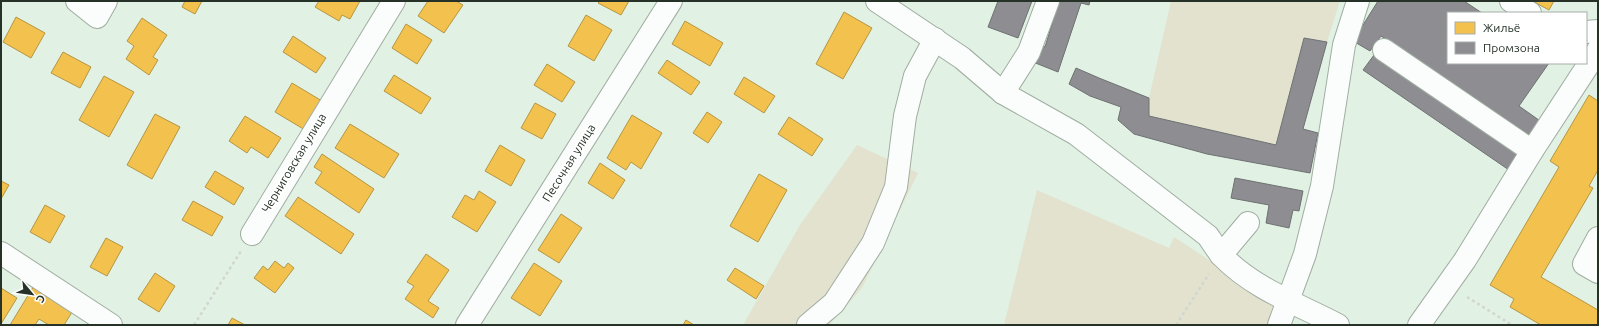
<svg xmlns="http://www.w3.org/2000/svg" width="1599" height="326" font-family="Ubuntu,sans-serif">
  <rect width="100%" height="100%" fill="#e1f1e3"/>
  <g fill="#e2e2cf">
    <path d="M 1171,1 L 1340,1 L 1327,42 L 1304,38 L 1276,145 L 1149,116 L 1149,98 Z"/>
    <path d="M 857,145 L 918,173 L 862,288 L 829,325 L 743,325 L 800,225 Z"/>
    <path d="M 1037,190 L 1169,248 L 1174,237 L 1290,313 L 1284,325 L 1004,325 Z"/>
  </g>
  <g fill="#f2c14e" stroke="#b59643">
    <path d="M 185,1 L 202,1 L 195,14 L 182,7 Z"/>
    <path d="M 319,1 L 360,1 L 350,19 L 342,15 L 339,21 L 315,7 Z"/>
    <path d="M 428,1 L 456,1 L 463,5 L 444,33 L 418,16 Z"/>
    <path d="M 600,1 L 629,1 L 621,15 L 598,3 Z"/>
    <path d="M 1532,1 L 1554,1 L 1549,10 Z"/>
    <path d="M 844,12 L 872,28 L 843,79 L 816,64 Z"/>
    <path d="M 586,15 L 612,30 L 594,61 L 568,46 Z"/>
    <path d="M 16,17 L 45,33 L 31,58 L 3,42 Z"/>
    <path d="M 142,18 L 167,35 L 153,57 L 158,60 L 149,75 L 126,59 L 134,46 L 127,41 Z"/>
    <path d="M 685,21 L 723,43 L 710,66 L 672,44 Z"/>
    <path d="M 406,24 L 432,40 L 417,64 L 392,48 Z"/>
    <path d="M 293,36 L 326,58 L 316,73 L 283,52 Z"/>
    <path d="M 63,52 L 91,67 L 80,88 L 51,73 Z"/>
    <path d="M 667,60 L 700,82 L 691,95 L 658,73 Z"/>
    <path d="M 547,64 L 575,82 L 562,102 L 534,85 Z"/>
    <path d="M 394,75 L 431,98 L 421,114 L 384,91 Z"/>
    <path d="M 104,76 L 134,92 L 109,137 L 79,120 Z"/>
    <path d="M 744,77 L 775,96 L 764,113 L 734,94 Z"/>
    <path d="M 292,83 L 322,101 L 305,130 L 275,112 Z"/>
    <path d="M 1589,95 L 1598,101 L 1598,170 L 1589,186 L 1593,188 L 1541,277 L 1598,310 L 1598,325 L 1541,325 L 1510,307 L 1514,299 L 1490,285 L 1559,167 L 1550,161 Z"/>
    <path d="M 535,103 L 556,114 L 542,139 L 521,128 Z"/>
    <path d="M 707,112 L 722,122 L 708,143 L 693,133 Z"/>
    <path d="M 155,114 L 180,127 L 152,179 L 127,165 Z"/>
    <path d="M 632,115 L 662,133 L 641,169 L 631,162 L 626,170 L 607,158 Z"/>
    <path d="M 245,116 L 281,138 L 268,158 L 251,147 L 247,153 L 229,141 Z"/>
    <path d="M 789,117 L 823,139 L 812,156 L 778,134 Z"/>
    <path d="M 350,124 L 399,154 L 384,178 L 335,148 Z"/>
    <path d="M 500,145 L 525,160 L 511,186 L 485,171 Z"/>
    <path d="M 322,154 L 374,189 L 359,213 L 315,183 L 322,172 L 314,167 Z"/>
    <path d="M 600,163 L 625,180 L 613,199 L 588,183 Z"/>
    <path d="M 215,171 L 244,188 L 234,205 L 205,187 Z"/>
    <path d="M 759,174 L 787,190 L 758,242 L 730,226 Z"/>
    <path d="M 1,181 L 9,185 L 1,199 Z"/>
    <path d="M 479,191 L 496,202 L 477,232 L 452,217 L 465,195 L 474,200 Z"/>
    <path d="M 298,197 L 354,234 L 341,254 L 285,216 Z"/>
    <path d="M 193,201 L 223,217 L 212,236 L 182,220 Z"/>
    <path d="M 45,205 L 65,216 L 50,243 L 30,232 Z"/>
    <path d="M 561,214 L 582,228 L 559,263 L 538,250 Z"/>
    <path d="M 106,238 L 123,247 L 107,276 L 90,267 Z"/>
    <path d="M 426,254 L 449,270 L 428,301 L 439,308 L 433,318 L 405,299 L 414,286 L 407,282 Z"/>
    <path d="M 275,261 L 284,268 L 288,263 L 294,268 L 275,293 L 254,278 L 263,266 L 268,270 Z"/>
    <path d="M 534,263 L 562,281 L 540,316 L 511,298 Z"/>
    <path d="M 735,268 L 764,286 L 756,299 L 727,280 Z"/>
    <path d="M 155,273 L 175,286 L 159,312 L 138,299 Z"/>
    <path d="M 35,284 L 74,309 L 64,325 L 49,325 L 39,319 L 35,325 L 10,325 Z"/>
    <path d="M 1,288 L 17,298 L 1,324 Z"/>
    <path d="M 232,318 L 245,325 L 228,325 Z"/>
    <path d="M 686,320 L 694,325 L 683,325 Z"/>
  </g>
  <g fill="#8d8d92" stroke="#6e7272">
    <path d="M 998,1 L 1032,1 L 1018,38 L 988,27 Z"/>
    <path d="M 1059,1 L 1090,1 L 1089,5 L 1081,3 L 1058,72 L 1033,62 L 1038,44 L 1045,47 Z"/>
    <path d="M 1378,1 L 1464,1 L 1482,13 L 1448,13 L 1448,63 L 1549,63 L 1519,106 L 1543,123 L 1532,139 L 1381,36 L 1370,51 L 1353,41 Z"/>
    <path d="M 1304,38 L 1327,42 L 1303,129 L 1318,133 L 1310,173 L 1207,154 L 1134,134 L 1118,120 L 1121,107 L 1090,96 L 1069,84 L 1076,68 L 1099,78 L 1149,98 L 1149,116 L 1276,145 Z"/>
    <path d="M 1374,55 L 1519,154 L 1509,170 L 1363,70 Z"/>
    <path d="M 1235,178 L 1303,191 L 1299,211 L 1293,210 L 1289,228 L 1266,223 L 1269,205 L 1231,198 Z"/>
  </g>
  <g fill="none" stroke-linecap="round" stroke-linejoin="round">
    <defs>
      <g id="minor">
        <path d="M 77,1 L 97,17 L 106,1"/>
        <path d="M 877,1 L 962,58 L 1003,93 L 1076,134 L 1208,236 C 1212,242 1217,250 1222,256 C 1254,289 1298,304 1338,325"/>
        <path d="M 1511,1 L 1530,13"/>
        <path d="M 1586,32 L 1598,31"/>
        <path d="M 1384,50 L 1532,151"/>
        <path d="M 1003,93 L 1029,52 L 1048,1"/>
        <path d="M 252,234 L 394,1"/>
        <path d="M 1598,238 L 1584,264 L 1598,272"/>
        <path d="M 1,253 L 111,325"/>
        <path d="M 1221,255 L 1248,223"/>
        <path d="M 467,325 L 671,1"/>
        <path d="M 808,325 L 834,303 L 873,243 L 896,187 L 905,116 L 915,76 L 935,39"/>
        <path d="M 1279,325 L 1305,254 L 1322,186 L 1344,45 L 1358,1"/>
        <path d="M 1419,325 L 1465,260 L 1532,151 L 1598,50"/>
      </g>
    </defs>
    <use href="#minor" stroke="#a0ada2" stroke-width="24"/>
    <g stroke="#d2d6d2" stroke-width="2.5" stroke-dasharray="3 3" stroke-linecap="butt">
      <path d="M 1467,297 L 1512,325"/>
      <path d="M 194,325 L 241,251"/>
      <path d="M 1176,325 L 1209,274"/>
    </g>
    <use href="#minor" stroke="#fafdfb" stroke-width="22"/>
  </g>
  <g text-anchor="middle" stroke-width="4" stroke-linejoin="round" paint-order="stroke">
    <g font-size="12" fill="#263228" stroke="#fff">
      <text transform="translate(294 163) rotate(-59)" y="4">Черниговская улица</text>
      <text transform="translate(569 163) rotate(-58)" y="4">Песочная улица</text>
    </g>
  </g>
  <rect width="1599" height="326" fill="none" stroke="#263228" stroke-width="4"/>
  <rect x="1447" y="12" width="140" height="52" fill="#ffffff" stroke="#a8ada9"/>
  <rect x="1455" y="22" width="20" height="12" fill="#f2c14e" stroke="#a8ada9"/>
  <text x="1483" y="32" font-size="12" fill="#263228">Жильё</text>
  <rect x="1455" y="42" width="20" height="12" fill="#8d8d92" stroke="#a8ada9"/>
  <text x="1483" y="52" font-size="12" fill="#263228">Промзона</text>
  <g transform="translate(32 294) rotate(119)" stroke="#ffffff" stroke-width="3" paint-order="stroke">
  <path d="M0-3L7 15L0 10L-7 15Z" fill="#263228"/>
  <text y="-6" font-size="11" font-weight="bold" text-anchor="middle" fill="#263228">С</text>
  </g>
</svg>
